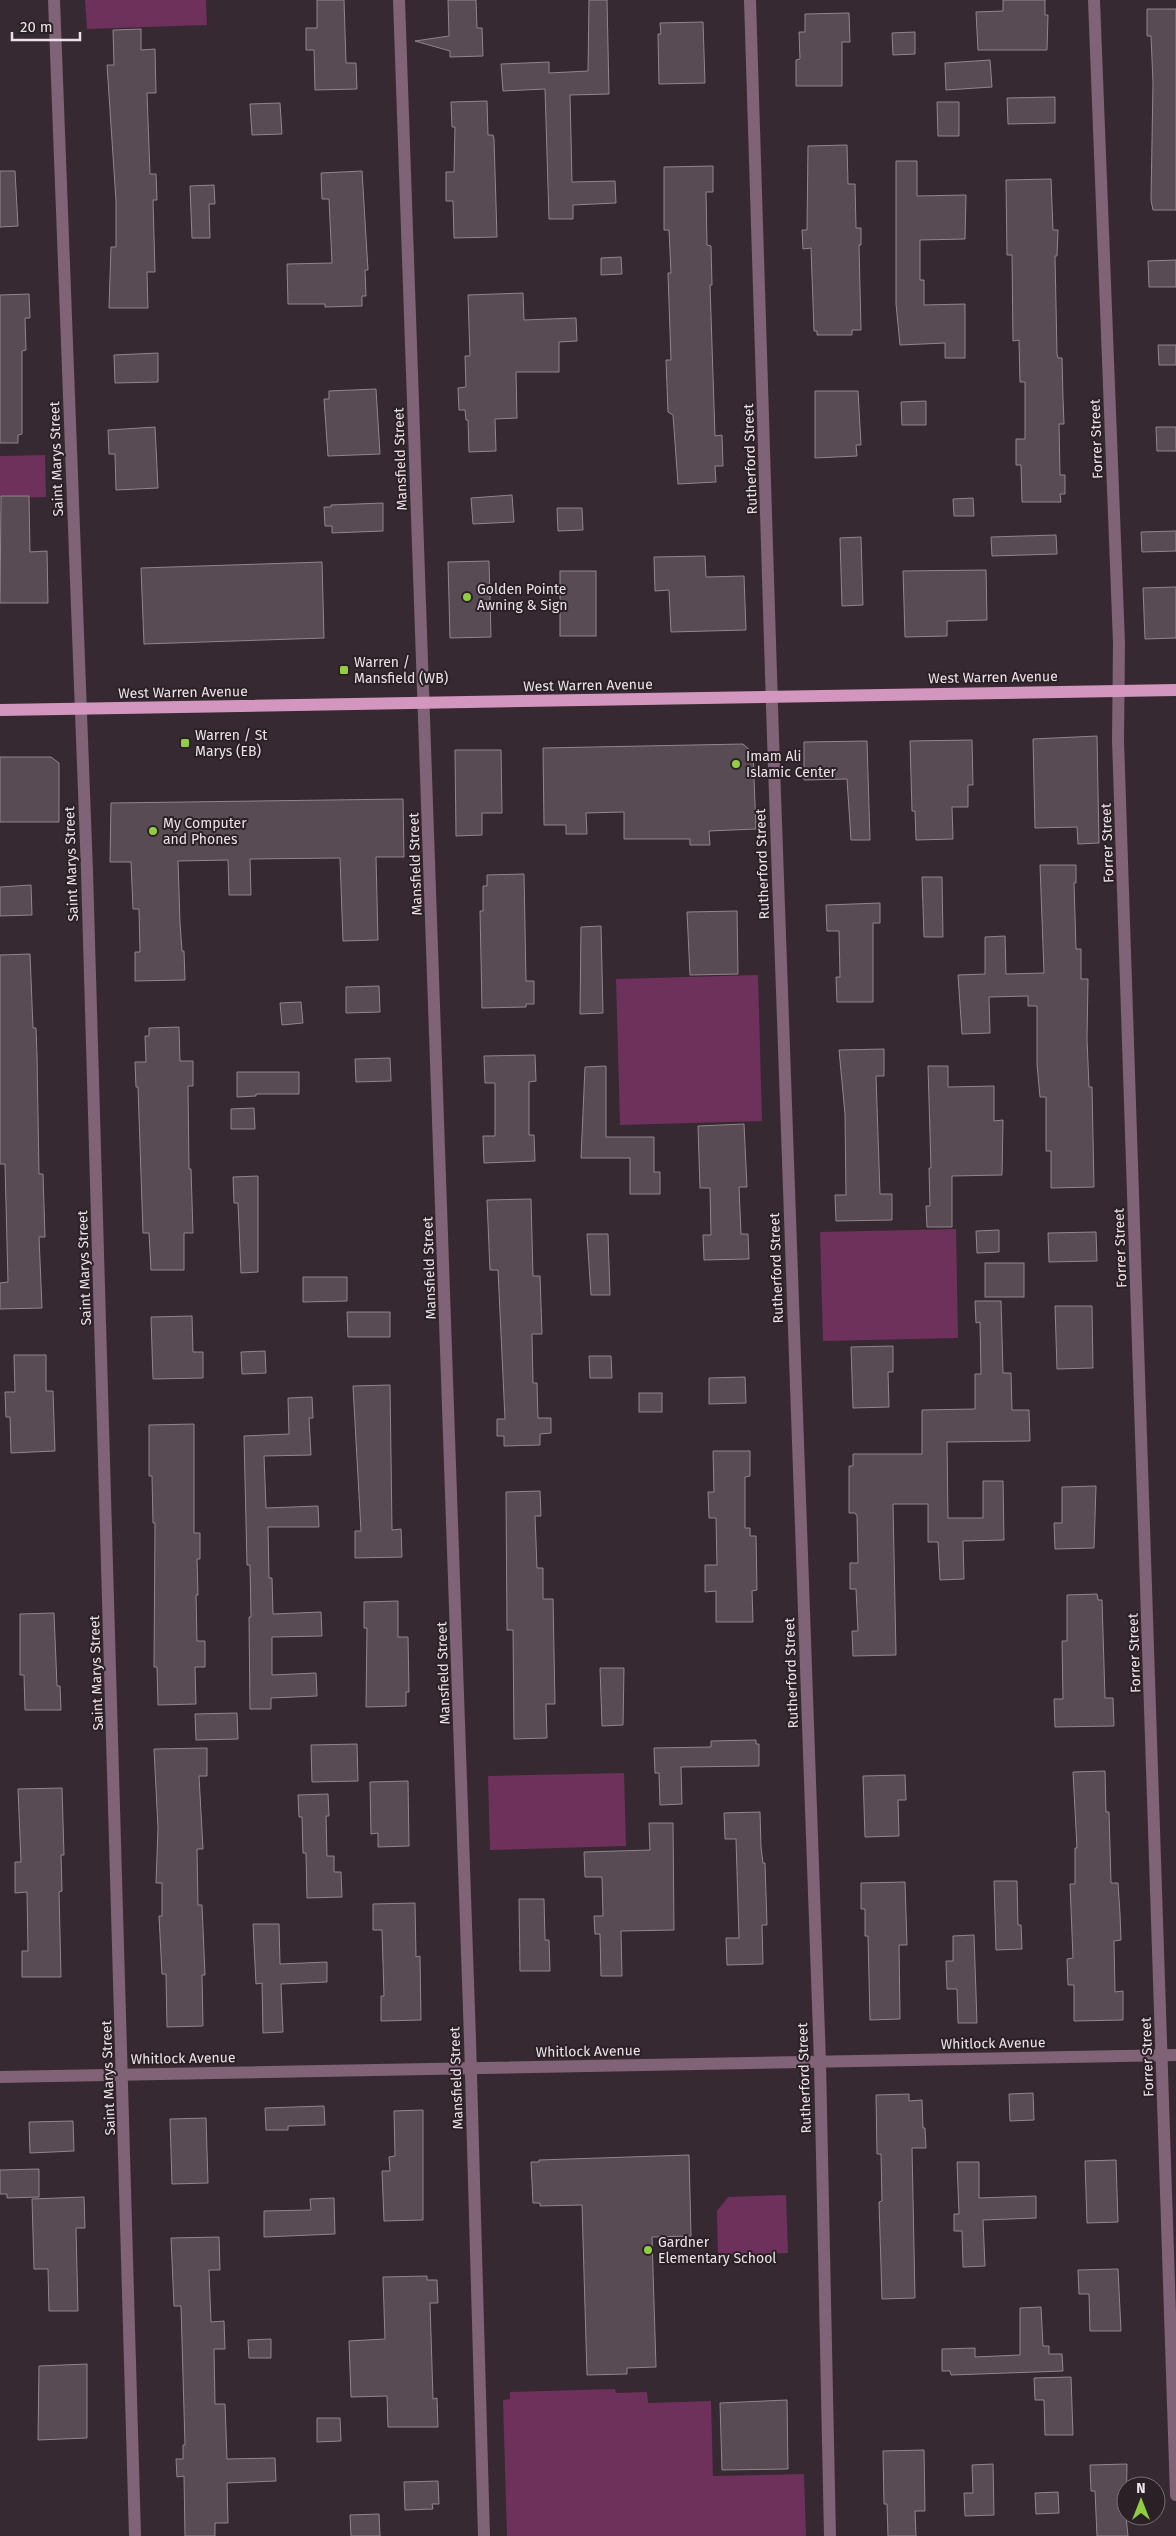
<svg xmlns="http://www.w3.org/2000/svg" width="1176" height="2536" font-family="'Fira Sans',sans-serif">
  <rect width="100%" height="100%" fill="#362931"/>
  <g fill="#6e315c">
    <path d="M 85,0 L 206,0 L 207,25 L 87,29 Z"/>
    <path d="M 45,455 L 46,497 L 0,498 L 0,456 Z"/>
    <path d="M 758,975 L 762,1121 L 620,1125 L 616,979 Z"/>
    <path d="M 956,1229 L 958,1338 L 823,1341 L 820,1232 Z"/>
    <path d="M 624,1773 L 626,1846 L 490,1850 L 488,1776 Z"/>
    <path d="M 786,2195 L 788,2253 L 718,2255 L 717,2211 L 728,2197 Z"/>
    <path d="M 615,2389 L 616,2393 L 647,2392 L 648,2403 L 711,2401 L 713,2476 L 804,2474 L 806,2536 L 507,2536 L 503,2400 L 510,2399 L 510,2392 Z"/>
  </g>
  <g fill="#584b53" stroke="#93848d">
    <path d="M 317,0 L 344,0 L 346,63 L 356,63 L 357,89 L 315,90 L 314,50 L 306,50 L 306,28 L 317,28 Z"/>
    <path d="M 448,0 L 476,0 L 477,28 L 482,28 L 483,56 L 450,57 L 450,51 L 415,41 L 449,36 Z"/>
    <path d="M 589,0 L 607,0 L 609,94 L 570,95 L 572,182 L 615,181 L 616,203 L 573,205 L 573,219 L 549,219 L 545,89 L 503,91 L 501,64 L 549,62 L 549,73 L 588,71 Z"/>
    <path d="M 1003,0 L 1045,0 L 1045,15 L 1048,15 L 1047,50 L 978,50 L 976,12 L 1003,11 Z"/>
    <path d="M 1147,9 L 1176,9 L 1176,210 L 1153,210 L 1151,200 L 1153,83 L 1151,36 L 1147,36 Z"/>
    <path d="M 849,13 L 850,42 L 842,42 L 842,86 L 796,86 L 796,60 L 800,59 L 799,32 L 805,32 L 805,14 Z"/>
    <path d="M 703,22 L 705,83 L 659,84 L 658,34 L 661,34 L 660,23 Z"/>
    <path d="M 141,29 L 141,50 L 155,49 L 156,93 L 147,93 L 150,174 L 156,174 L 157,200 L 153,200 L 155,272 L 147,272 L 148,308 L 109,308 L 111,247 L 116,247 L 116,201 L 107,65 L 114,65 L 113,30 Z"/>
    <path d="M 915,32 L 915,54 L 893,55 L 892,33 Z"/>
    <path d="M 990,60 L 992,87 L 946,90 L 945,63 Z"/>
    <path d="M 1055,97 L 1055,123 L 1008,124 L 1007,98 Z"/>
    <path d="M 487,101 L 488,135 L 493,135 L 494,139 L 497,237 L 454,238 L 453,201 L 446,201 L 446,172 L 454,172 L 455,127 L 452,127 L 451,102 Z"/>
    <path d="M 937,102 L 959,102 L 959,136 L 938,136 Z"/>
    <path d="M 280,103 L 282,134 L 252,135 L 250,104 Z"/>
    <path d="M 847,145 L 848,184 L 855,184 L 856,228 L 861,228 L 861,245 L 859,245 L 861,330 L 852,330 L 852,335 L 817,335 L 817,331 L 814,331 L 811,248 L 803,249 L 802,230 L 807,230 L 808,146 Z"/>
    <path d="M 896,161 L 917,161 L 917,196 L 966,195 L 965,239 L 920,240 L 920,280 L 924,280 L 924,305 L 965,304 L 965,358 L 945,358 L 945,343 L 900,345 L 896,304 Z"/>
    <path d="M 713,166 L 713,192 L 706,192 L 707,245 L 711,246 L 712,285 L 710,285 L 715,436 L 722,435 L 723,466 L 715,466 L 716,482 L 678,484 L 673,415 L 668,412 L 666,360 L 671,360 L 668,273 L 671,273 L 669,230 L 664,230 L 664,167 Z"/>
    <path d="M 0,171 L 15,171 L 18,226 L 0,227 Z"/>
    <path d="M 362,171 L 368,270 L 365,270 L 366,296 L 362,296 L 362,306 L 325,307 L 325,304 L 288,304 L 287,264 L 332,263 L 329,199 L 322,199 L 321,173 Z"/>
    <path d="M 1051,179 L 1053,230 L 1058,230 L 1057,256 L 1055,256 L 1057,354 L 1058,358 L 1062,358 L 1063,398 L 1064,424 L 1059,424 L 1060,475 L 1065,475 L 1065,494 L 1060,494 L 1061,502 L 1022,502 L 1021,465 L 1016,465 L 1016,439 L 1025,439 L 1025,382 L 1020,382 L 1019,340 L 1013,341 L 1012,255 L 1007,255 L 1006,180 Z"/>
    <path d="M 214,185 L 215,204 L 209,204 L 210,238 L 192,238 L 190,186 Z"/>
    <path d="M 621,257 L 622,274 L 601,275 L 601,258 Z"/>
    <path d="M 1176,260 L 1176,287 L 1149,287 L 1148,261 Z"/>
    <path d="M 523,293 L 524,320 L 576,318 L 577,341 L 559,342 L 559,372 L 516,372 L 517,418 L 495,419 L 496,451 L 469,452 L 468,420 L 466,420 L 465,410 L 459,410 L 458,388 L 466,387 L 465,356 L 470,356 L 468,295 Z"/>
    <path d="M 29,294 L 30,318 L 25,318 L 26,350 L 22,351 L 22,434 L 18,435 L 18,443 L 0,443 L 0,295 Z"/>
    <path d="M 1158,345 L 1176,345 L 1176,365 L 1159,365 Z"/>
    <path d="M 158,353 L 158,382 L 115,383 L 114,355 Z"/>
    <path d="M 376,389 L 380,454 L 328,456 L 324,399 L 329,399 L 329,391 Z"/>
    <path d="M 815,391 L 858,391 L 861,445 L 856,445 L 857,456 L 815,458 Z"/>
    <path d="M 926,401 L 926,425 L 902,425 L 901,402 Z"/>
    <path d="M 155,427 L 158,488 L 116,490 L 115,454 L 109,454 L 108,430 Z"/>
    <path d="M 1156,427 L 1176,427 L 1176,451 L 1157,451 Z"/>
    <path d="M 512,495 L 514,522 L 473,524 L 471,498 Z"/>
    <path d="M 1,496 L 29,496 L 30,552 L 47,551 L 48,603 L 0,603 Z"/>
    <path d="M 973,498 L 974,516 L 954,516 L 953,499 Z"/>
    <path d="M 383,503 L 383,531 L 332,533 L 332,526 L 325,526 L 324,507 L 331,507 L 331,505 Z"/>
    <path d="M 557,508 L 582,508 L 583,530 L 558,531 Z"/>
    <path d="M 1176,531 L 1176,551 L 1142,552 L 1141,532 Z"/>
    <path d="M 1056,535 L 1057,554 L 992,556 L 991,537 Z"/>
    <path d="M 861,537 L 863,605 L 842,606 L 840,538 Z"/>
    <path d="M 705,556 L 706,577 L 744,576 L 746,630 L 671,632 L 669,590 L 655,591 L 654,557 Z"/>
    <path d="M 489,561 L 491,637 L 450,638 L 448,562 Z"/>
    <path d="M 322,562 L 324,638 L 144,644 L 141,568 Z"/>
    <path d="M 986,570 L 987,620 L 947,621 L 947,636 L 905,637 L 903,571 Z"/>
    <rect x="560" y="571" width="36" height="65"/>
    <path d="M 1176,587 L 1176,638 L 1145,639 L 1143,588 Z"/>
    <path d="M 1097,736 L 1099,843 L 1078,844 L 1077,827 L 1035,828 L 1033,739 Z"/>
    <path d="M 972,740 L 973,785 L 968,785 L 968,807 L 952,807 L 953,839 L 916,840 L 915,811 L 912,811 L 910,741 Z"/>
    <path d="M 867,741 L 870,840 L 851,840 L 847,779 L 804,780 L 804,742 Z"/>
    <path d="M 743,744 L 753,753 L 756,829 L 709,831 L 710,845 L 690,845 L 690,839 L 624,839 L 624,812 L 586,813 L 587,834 L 566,834 L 566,825 L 544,825 L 543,748 Z"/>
    <path d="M 455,750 L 501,750 L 502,813 L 482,813 L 482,835 L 456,836 Z"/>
    <path d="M 0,757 L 51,757 L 59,763 L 59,822 L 0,822 Z"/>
    <path d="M 403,799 L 404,857 L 376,857 L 378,940 L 343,941 L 340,858 L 250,859 L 251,895 L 229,895 L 228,860 L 178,861 L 180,923 L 182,951 L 184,951 L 185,980 L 135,981 L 135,952 L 140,952 L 139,909 L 133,909 L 131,862 L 110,862 L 111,803 Z"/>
    <path d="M 1040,865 L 1076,865 L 1076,883 L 1074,883 L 1076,949 L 1081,949 L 1081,979 L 1088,979 L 1087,1039 L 1089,1087 L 1092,1087 L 1094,1187 L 1051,1188 L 1051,1151 L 1046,1151 L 1046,1097 L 1040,1097 L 1037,1064 L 1037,1006 L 1028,1006 L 1028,996 L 989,997 L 990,1033 L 962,1034 L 958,975 L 985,974 L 985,937 L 1005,936 L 1006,974 L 1044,973 Z"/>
    <path d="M 524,874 L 526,981 L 534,981 L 534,1004 L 526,1004 L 526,1007 L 482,1008 L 480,911 L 483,911 L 483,886 L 487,886 L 487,875 Z"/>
    <path d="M 922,877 L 942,877 L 943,937 L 924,937 Z"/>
    <path d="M 31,885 L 32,915 L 0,916 L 0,887 Z"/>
    <path d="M 880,903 L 880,923 L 873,923 L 873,1002 L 837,1002 L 836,977 L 840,977 L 839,931 L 827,931 L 826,905 Z"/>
    <path d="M 737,911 L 738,974 L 690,975 L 687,912 Z"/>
    <path d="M 601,926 L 603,1013 L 580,1014 L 581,927 Z"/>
    <path d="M 30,954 L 33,1028 L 36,1028 L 37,1055 L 39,1174 L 43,1174 L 45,1237 L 39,1237 L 42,1308 L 0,1309 L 0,1283 L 8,1282 L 5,1164 L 0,1164 L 0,955 Z"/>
    <path d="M 379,986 L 380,1012 L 346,1013 L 346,987 Z"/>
    <path d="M 301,1002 L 303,1023 L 282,1025 L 280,1003 Z"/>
    <path d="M 179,1027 L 180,1061 L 193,1061 L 193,1086 L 188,1086 L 189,1169 L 191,1169 L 193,1233 L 184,1233 L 184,1270 L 151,1270 L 149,1233 L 143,1233 L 138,1087 L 136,1087 L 135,1062 L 146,1062 L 145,1036 L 149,1036 L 149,1028 Z"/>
    <path d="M 884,1049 L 884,1076 L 876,1076 L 880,1194 L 892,1194 L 892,1220 L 836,1221 L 835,1195 L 846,1195 L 845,1114 L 839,1050 Z"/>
    <path d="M 535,1055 L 536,1081 L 529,1082 L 529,1135 L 534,1135 L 535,1161 L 484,1163 L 483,1136 L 495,1136 L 495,1083 L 485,1083 L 484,1056 Z"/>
    <path d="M 390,1058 L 391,1081 L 356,1082 L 355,1059 Z"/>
    <path d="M 606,1066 L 606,1137 L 654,1137 L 654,1172 L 660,1172 L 660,1194 L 630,1194 L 630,1158 L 581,1158 L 585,1067 Z"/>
    <path d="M 928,1066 L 948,1066 L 948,1087 L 994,1086 L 994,1121 L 1003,1120 L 1002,1175 L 952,1176 L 952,1227 L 927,1227 L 926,1206 L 930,1206 L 929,1168 L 931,1168 Z"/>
    <path d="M 237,1072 L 299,1072 L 299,1094 L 256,1094 L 256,1096 L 237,1097 Z"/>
    <path d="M 254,1108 L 255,1129 L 231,1129 L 231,1109 Z"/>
    <path d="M 744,1124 L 747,1187 L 739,1187 L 741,1234 L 748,1234 L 749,1259 L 704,1260 L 703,1235 L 711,1235 L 710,1188 L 700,1188 L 698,1126 Z"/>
    <path d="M 258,1176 L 258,1272 L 241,1273 L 238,1203 L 234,1203 L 233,1177 Z"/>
    <path d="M 531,1199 L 533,1276 L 540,1276 L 542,1334 L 532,1334 L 533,1383 L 537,1383 L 538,1418 L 551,1418 L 551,1433 L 540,1434 L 540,1445 L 504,1446 L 504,1436 L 497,1436 L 497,1419 L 505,1419 L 498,1270 L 490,1270 L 487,1200 Z"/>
    <path d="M 999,1230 L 999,1252 L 977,1253 L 976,1231 Z"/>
    <path d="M 1096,1232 L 1097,1261 L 1049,1262 L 1048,1233 Z"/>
    <path d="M 587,1234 L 608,1234 L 610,1295 L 591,1295 Z"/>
    <rect x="985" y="1263" width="39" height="34"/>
    <path d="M 303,1277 L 347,1277 L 347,1301 L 303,1302 Z"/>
    <path d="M 975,1301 L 1001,1301 L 1003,1373 L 1011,1373 L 1012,1410 L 1029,1410 L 1030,1441 L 947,1442 L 948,1518 L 983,1518 L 983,1481 L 1003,1481 L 1004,1540 L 963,1541 L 964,1579 L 940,1580 L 938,1542 L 928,1542 L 928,1504 L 893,1504 L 896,1655 L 853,1656 L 852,1631 L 858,1631 L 856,1589 L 850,1589 L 850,1563 L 858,1563 L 857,1516 L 855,1513 L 849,1513 L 849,1466 L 853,1466 L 853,1454 L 922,1454 L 922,1410 L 975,1409 L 975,1374 L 981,1374 L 980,1322 L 976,1323 Z"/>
    <path d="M 1055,1306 L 1092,1306 L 1093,1368 L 1057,1369 Z"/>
    <path d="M 347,1312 L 390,1312 L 390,1337 L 348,1337 Z"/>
    <path d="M 192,1316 L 193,1352 L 203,1352 L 203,1378 L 153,1379 L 151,1317 Z"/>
    <path d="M 893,1346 L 893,1372 L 888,1372 L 889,1407 L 853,1408 L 851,1347 Z"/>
    <path d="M 265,1351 L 266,1373 L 242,1374 L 241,1352 Z"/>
    <path d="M 14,1355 L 46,1355 L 46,1391 L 53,1391 L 55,1451 L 11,1453 L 10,1417 L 6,1417 L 5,1392 L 15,1392 Z"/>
    <path d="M 589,1356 L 611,1356 L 612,1378 L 590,1378 Z"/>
    <path d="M 745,1377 L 746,1403 L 709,1404 L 709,1378 Z"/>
    <path d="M 390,1385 L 392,1530 L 401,1529 L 402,1557 L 355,1558 L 355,1531 L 361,1531 L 353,1386 Z"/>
    <rect x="639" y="1393" width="23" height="19"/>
    <path d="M 312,1397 L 313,1418 L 309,1418 L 311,1455 L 264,1456 L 266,1508 L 318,1506 L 319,1527 L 268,1527 L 269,1578 L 272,1578 L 273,1614 L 321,1612 L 322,1636 L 272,1637 L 272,1675 L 316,1673 L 317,1696 L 271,1698 L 271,1709 L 250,1709 L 249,1617 L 251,1617 L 250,1565 L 247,1565 L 244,1436 L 289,1434 L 288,1398 Z"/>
    <path d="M 194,1424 L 194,1533 L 200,1533 L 200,1559 L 197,1559 L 198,1595 L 196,1595 L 197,1641 L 205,1641 L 205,1667 L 195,1667 L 196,1704 L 158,1705 L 157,1667 L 154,1667 L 155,1523 L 153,1523 L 152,1476 L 149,1476 L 149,1425 Z"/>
    <path d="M 713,1451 L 750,1451 L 750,1476 L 745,1477 L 745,1528 L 750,1528 L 750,1536 L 756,1536 L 757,1590 L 752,1591 L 753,1622 L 716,1622 L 716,1591 L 705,1592 L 705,1565 L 717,1565 L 716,1518 L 709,1518 L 708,1492 L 714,1492 Z"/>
    <path d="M 1096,1486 L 1094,1548 L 1055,1549 L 1054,1523 L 1062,1523 L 1062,1487 Z"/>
    <path d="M 540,1491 L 541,1516 L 535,1516 L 537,1568 L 543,1568 L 543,1599 L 553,1599 L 555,1704 L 546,1704 L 547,1738 L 514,1739 L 513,1630 L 507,1630 L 506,1492 Z"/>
    <path d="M 1097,1594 L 1098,1600 L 1102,1600 L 1105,1698 L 1113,1698 L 1114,1726 L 1055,1727 L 1054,1699 L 1063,1699 L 1062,1641 L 1067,1641 L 1067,1595 Z"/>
    <path d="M 398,1601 L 398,1637 L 408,1637 L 409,1692 L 406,1692 L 406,1706 L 366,1707 L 367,1628 L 364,1628 L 364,1602 Z"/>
    <path d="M 54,1613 L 57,1686 L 60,1686 L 61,1710 L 25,1710 L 24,1675 L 20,1675 L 20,1614 Z"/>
    <path d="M 600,1668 L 624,1668 L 623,1725 L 602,1726 Z"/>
    <path d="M 237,1713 L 238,1739 L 196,1740 L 195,1714 Z"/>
    <path d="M 756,1740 L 756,1744 L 759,1744 L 759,1766 L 681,1767 L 682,1804 L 660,1805 L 659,1773 L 655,1773 L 654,1748 L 711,1747 L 711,1741 Z"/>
    <path d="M 357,1744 L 358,1781 L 312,1782 L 311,1745 Z"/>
    <path d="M 207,1748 L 207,1776 L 199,1776 L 203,1849 L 197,1849 L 198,1905 L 202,1905 L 205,1975 L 202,1975 L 203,2026 L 167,2027 L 166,1976 L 166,1974 L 162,1974 L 159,1916 L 162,1916 L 162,1883 L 156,1883 L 158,1828 L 154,1749 Z"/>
    <path d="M 1105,1771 L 1106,1812 L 1109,1812 L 1111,1883 L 1118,1883 L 1120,1914 L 1121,1940 L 1114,1941 L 1115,1992 L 1123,1991 L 1123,2020 L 1074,2021 L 1074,1985 L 1068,1985 L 1067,1959 L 1073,1958 L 1070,1884 L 1075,1884 L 1075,1848 L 1077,1848 L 1073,1772 Z"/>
    <path d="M 905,1775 L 906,1800 L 898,1800 L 899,1836 L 865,1837 L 863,1776 Z"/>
    <path d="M 408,1781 L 409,1846 L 378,1847 L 378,1833 L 371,1834 L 370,1782 Z"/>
    <path d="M 62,1788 L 64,1855 L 61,1855 L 62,1891 L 59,1892 L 61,1977 L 22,1977 L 22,1951 L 28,1951 L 27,1892 L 15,1893 L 15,1862 L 21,1862 L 18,1789 Z"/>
    <path d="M 328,1794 L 329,1816 L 326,1816 L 327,1856 L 334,1856 L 334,1872 L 341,1872 L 342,1897 L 307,1898 L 306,1853 L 303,1853 L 302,1817 L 299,1817 L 298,1795 Z"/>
    <path d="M 760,1812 L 761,1847 L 763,1863 L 765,1863 L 767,1925 L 762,1925 L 763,1964 L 727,1965 L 726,1938 L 739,1938 L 736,1839 L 725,1839 L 724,1813 Z"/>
    <path d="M 649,1823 L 673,1823 L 674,1930 L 621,1931 L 622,1976 L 601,1976 L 600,1934 L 595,1934 L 594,1916 L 603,1916 L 602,1877 L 585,1877 L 584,1852 L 650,1850 Z"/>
    <path d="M 994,1881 L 1017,1881 L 1018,1925 L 1021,1925 L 1022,1949 L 996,1950 Z"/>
    <path d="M 905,1882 L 907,1945 L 899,1945 L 900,2019 L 870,2020 L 868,1936 L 865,1936 L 865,1909 L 861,1909 L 861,1883 Z"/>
    <path d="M 519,1899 L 544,1899 L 545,1940 L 549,1940 L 550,1971 L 520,1971 Z"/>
    <path d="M 415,1903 L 416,1957 L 420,1956 L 421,2020 L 381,2021 L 381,1996 L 384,1996 L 382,1930 L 373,1930 L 373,1904 Z"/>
    <path d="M 253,1924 L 279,1924 L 280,1964 L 327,1962 L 327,1982 L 281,1984 L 283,2032 L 263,2033 L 262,1983 L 256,1984 Z"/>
    <path d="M 974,1935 L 977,2023 L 958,2023 L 957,1989 L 947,1989 L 946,1961 L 953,1961 L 953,1936 Z"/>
    <path d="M 1033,2093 L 1034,2120 L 1010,2121 L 1009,2094 Z"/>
    <path d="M 909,2094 L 909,2101 L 922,2100 L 923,2128 L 925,2128 L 926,2148 L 912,2148 L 915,2298 L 882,2299 L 879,2202 L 882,2201 L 881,2154 L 877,2154 L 876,2095 Z"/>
    <path d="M 324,2106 L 325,2125 L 288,2126 L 288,2130 L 266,2130 L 265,2108 Z"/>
    <path d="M 423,2110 L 423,2220 L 384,2221 L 382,2171 L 390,2171 L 389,2157 L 395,2156 L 394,2111 Z"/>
    <path d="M 206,2118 L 208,2183 L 172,2184 L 170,2119 Z"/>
    <path d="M 73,2121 L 74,2151 L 30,2153 L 29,2122 Z"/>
    <path d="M 689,2155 L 691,2236 L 652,2237 L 656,2367 L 627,2368 L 627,2374 L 587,2375 L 582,2205 L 540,2206 L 540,2203 L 533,2203 L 531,2162 L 539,2162 L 539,2160 Z"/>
    <path d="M 1116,2160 L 1118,2222 L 1087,2223 L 1085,2161 Z"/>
    <path d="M 957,2162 L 979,2162 L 979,2198 L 1036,2196 L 1036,2218 L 983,2220 L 985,2266 L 963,2267 L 962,2231 L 954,2231 L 954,2214 L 959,2214 Z"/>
    <path d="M 39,2169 L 39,2197 L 7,2198 L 7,2194 L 0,2194 L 0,2170 Z"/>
    <path d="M 84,2197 L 85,2228 L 76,2228 L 78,2311 L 49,2311 L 48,2269 L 34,2269 L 32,2199 Z"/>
    <path d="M 334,2198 L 335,2234 L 264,2237 L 264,2211 L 311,2210 L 310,2199 Z"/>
    <path d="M 219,2237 L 220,2270 L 209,2270 L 211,2322 L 224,2321 L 225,2349 L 214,2349 L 215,2404 L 225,2404 L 227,2459 L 275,2458 L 276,2481 L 227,2483 L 228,2523 L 215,2523 L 215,2536 L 185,2536 L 184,2476 L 177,2477 L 176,2459 L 183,2459 L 183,2445 L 185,2445 L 181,2306 L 174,2306 L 171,2238 Z"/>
    <path d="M 1118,2269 L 1121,2331 L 1090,2331 L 1089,2294 L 1079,2294 L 1078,2270 Z"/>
    <path d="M 427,2276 L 427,2280 L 437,2280 L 438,2303 L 430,2303 L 433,2399 L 437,2398 L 438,2427 L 388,2427 L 387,2396 L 351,2397 L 349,2341 L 385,2339 L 383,2277 Z"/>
    <path d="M 1041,2307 L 1043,2346 L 1049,2346 L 1049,2354 L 1062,2354 L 1063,2371 L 951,2375 L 950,2371 L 942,2371 L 942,2349 L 975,2348 L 975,2357 L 1020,2355 L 1020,2308 Z"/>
    <path d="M 271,2339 L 271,2358 L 249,2358 L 248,2340 Z"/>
    <path d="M 87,2364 L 87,2438 L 38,2440 L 39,2366 Z"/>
    <path d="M 1071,2377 L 1073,2435 L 1045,2435 L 1044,2400 L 1035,2400 L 1034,2378 Z"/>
    <path d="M 787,2400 L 788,2469 L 722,2470 L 720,2403 Z"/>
    <path d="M 317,2418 L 340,2418 L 341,2441 L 317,2442 Z"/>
    <path d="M 924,2450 L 925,2511 L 915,2511 L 916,2536 L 888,2536 L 887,2504 L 884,2504 L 883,2451 Z"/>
    <path d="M 993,2464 L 994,2515 L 965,2516 L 964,2493 L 973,2493 L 972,2465 Z"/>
    <path d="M 1127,2464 L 1126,2516 L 1128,2536 L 1097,2536 L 1095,2491 L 1091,2491 L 1090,2465 Z"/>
    <path d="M 438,2481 L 439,2504 L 432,2504 L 433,2509 L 405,2510 L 404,2482 Z"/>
    <path d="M 1058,2492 L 1059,2513 L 1036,2514 L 1035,2493 Z"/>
    <path d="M 379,2514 L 380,2536 L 351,2536 L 350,2515 Z"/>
  </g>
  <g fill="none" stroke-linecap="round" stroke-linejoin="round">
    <g stroke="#806376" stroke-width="12">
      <path d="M 54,0 L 87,871 L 135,2536"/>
      <path d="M 399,0 L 470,2039 L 484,2536"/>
      <path d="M 750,0 L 773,738 L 820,2062 L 830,2536"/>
      <path d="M 1094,0 L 1119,643 L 1118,740 L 1176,2495"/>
      <path d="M 0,2077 L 1176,2055"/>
    </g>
    <path stroke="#d396be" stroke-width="12" d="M 0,710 L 1176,690"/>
  </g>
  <g fill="#90cd41" stroke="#2c2027" stroke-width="2">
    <circle cx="467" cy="597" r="5"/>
    <rect x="339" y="665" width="10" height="10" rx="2.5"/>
    <rect x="180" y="738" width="10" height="10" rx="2.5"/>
    <circle cx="736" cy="764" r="5"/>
    <circle cx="153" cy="831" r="5"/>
    <circle cx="648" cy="2250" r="5"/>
  </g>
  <g text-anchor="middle" stroke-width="4" stroke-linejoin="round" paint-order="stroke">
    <g font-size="14" fill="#ebe3e8" stroke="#2c2027">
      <text transform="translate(1096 439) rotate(-92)" y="5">Forrer Street</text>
      <text transform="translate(56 459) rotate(-92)" y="5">Saint Marys Street</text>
      <text transform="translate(400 459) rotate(-92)" y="5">Mansfield Street</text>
      <text transform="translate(750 459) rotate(-92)" y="5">Rutherford Street</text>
      <text transform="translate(993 677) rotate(-1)" y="5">West Warren Avenue</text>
      <text transform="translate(588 685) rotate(-1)" y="5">West Warren Avenue</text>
      <text transform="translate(183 692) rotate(-1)" y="5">West Warren Avenue</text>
      <text transform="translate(1107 843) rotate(-92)" y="5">Forrer Street</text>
      <text transform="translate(71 864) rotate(-92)" y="5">Saint Marys Street</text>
      <text transform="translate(415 864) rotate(-92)" y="5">Mansfield Street</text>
      <text transform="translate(762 864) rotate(-92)" y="5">Rutherford Street</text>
      <text transform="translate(1120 1248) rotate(-92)" y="5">Forrer Street</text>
      <text transform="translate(84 1268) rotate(-92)" y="5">Saint Marys Street</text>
      <text transform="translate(429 1268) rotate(-92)" y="5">Mansfield Street</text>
      <text transform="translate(776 1268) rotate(-92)" y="5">Rutherford Street</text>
      <text transform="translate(1134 1653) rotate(-92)" y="5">Forrer Street</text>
      <text transform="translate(96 1673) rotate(-92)" y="5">Saint Marys Street</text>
      <text transform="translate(443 1673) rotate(-92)" y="5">Mansfield Street</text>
      <text transform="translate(791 1673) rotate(-92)" y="5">Rutherford Street</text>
      <text transform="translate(993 2043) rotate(-1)" y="5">Whitlock Avenue</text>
      <text transform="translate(588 2051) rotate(-1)" y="5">Whitlock Avenue</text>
      <text transform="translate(1147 2057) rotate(-92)" y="5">Forrer Street</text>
      <text transform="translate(183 2058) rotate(-1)" y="5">Whitlock Avenue</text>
      <text transform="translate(108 2078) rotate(-92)" y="5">Saint Marys Street</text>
      <text transform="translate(456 2078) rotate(-92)" y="5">Mansfield Street</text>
      <text transform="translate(804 2078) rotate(-92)" y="5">Rutherford Street</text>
    </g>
    <g font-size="14" fill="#ebe3e8" stroke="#2c2027" text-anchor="start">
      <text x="477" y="594">Golden Pointe<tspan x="477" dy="16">Awning &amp; Sign</tspan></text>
      <text x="354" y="667">Warren /<tspan x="354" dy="16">Mansfield (WB)</tspan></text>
      <text x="195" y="740">Warren / St<tspan x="195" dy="16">Marys (EB)</tspan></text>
      <text x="746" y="761">Imam Ali<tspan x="746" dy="16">Islamic Center</tspan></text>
      <text x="163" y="828">My Computer<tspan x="163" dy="16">and Phones</tspan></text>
      <text x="658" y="2247">Gardner<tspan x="658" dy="16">Elementary School</tspan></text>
    </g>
  </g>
  <g transform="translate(1141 2501)"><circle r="24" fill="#2c2027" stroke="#786e74"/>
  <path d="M0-4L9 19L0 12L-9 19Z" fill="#90cd41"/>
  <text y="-8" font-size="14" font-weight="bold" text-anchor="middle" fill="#ebe3e8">N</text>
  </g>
  <path d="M12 32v8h68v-8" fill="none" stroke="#ebe3e8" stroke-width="2.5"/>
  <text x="20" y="32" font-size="15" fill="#ebe3e8" stroke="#2c2027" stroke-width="4" paint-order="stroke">20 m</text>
</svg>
